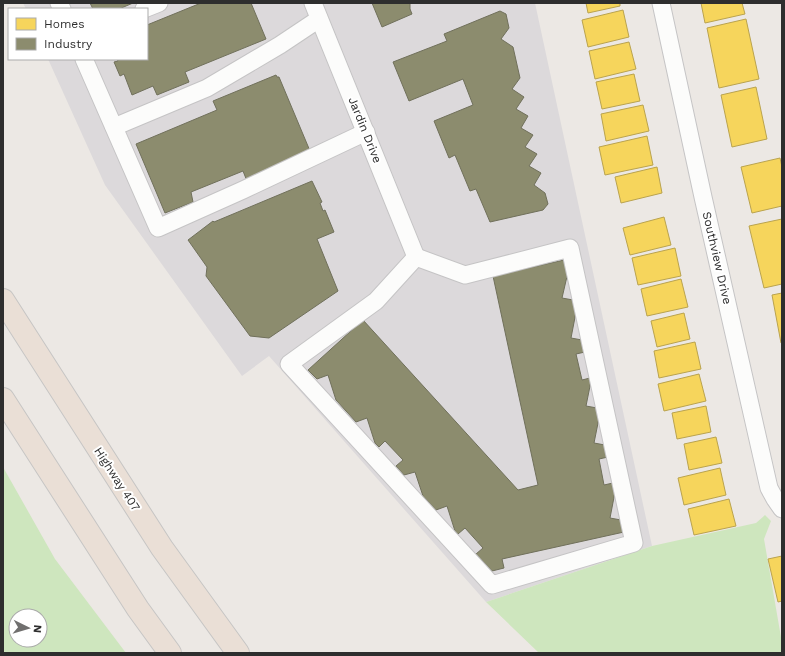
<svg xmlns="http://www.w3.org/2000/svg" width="785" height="656" font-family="'Work Sans',sans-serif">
  <rect width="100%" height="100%" fill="#ece8e4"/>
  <path fill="#dcd9db" d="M 23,3 L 535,3 L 652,546 L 486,602 L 269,356 L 242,376 L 105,185 L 48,59 L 147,59 L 147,9 L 26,9 Z"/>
  <g fill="#cee6be" fill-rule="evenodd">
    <path d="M 3,467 L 55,559 L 126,653 L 3,653 ZM 16,616 L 40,616 L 40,640 L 16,640 Z"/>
    <path d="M 765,515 L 771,521 L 764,539 L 782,643 L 782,653 L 539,653 L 486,602 L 652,546 L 756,523 Z"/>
  </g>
  <g fill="#f6d55c" stroke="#baa34e">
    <path d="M 586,3 L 620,3 L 620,6 L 588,13 Z"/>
    <path d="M 701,3 L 742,3 L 745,14 L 705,23 Z"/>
    <path d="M 623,10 L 629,37 L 588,47 L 582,20 Z"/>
    <path d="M 746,19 L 759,79 L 719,88 L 707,28 Z"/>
    <path d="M 629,42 L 636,69 L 595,79 L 589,51 Z"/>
    <path d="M 634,74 L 640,101 L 602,109 L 596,82 Z"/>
    <path d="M 756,87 L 767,139 L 732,147 L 721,95 Z"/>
    <path d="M 643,105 L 649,131 L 606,141 L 601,114 Z"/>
    <path d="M 647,136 L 653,165 L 605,175 L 599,147 Z"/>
    <path d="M 780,158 L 782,167 L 782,206 L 752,213 L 741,167 Z"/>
    <path d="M 657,167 L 662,193 L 621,203 L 615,177 Z"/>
    <path d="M 664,217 L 671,245 L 630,255 L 623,228 Z"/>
    <path d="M 782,219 L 782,284 L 764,288 L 749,226 Z"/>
    <path d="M 675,248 L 681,276 L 638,285 L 632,258 Z"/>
    <path d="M 681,279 L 688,307 L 647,316 L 641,289 Z"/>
    <path d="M 782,293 L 782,343 L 781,343 L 772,295 Z"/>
    <path d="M 684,313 L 690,339 L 657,347 L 651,321 Z"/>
    <path d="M 695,342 L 701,369 L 659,378 L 654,351 Z"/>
    <path d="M 699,374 L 706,401 L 664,411 L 658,384 Z"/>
    <path d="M 706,406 L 711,432 L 677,439 L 672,413 Z"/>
    <path d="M 716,437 L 722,463 L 689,470 L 684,444 Z"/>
    <path d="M 720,468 L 726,495 L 684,505 L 678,478 Z"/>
    <path d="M 729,499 L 736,526 L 694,535 L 688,509 Z"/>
    <path d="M 782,556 L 782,601 L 778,602 L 768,559 Z"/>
  </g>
  <g fill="#8c8c6e" stroke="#70705b">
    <path d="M 90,3 L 133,3 L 119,9 L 93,9 Z"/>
    <path d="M 201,3 L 251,3 L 266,39 L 185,72 L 189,82 L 157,95 L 153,86 L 132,95 L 124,74 L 120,76 L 114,62 L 118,61 L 117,59 L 147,59 L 147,25 Z"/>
    <path d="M 372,3 L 410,3 L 410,9 L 412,14 L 382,27 Z"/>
    <path d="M 500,11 L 506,14 L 509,28 L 501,39 L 513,47 L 520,78 L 512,89 L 524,97 L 516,109 L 528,116 L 521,128 L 533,135 L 525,147 L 537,154 L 529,166 L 541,173 L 534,185 L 545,193 L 548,204 L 543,210 L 490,222 L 476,189 L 470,191 L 455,155 L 449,158 L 434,121 L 473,105 L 463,79 L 409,101 L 393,62 L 447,41 L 444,34 Z"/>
    <path d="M 276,75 L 277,77 L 279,77 L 310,151 L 247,181 L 243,171 L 191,192 L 193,202 L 165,213 L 136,144 L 217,110 L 213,101 Z"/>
    <path d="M 312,181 L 322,202 L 320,203 L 323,211 L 325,210 L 334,232 L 317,239 L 338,291 L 269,338 L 250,336 L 206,276 L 207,267 L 188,240 L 213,221 L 214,222 Z"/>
    <path d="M 564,260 L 568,272 L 562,298 L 573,300 L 576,312 L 571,338 L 582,340 L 585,352 L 576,354 L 582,380 L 590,378 L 591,381 L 586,406 L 597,408 L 599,418 L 594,443 L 605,445 L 608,457 L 599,459 L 604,485 L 613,483 L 615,492 L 610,518 L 621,520 L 624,532 L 502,559 L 504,568 L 492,571 L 476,554 L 483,548 L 465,528 L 458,534 L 455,531 L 447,506 L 436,510 L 423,496 L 415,472 L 404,475 L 396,466 L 403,460 L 385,441 L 379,447 L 375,443 L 367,418 L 356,422 L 336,400 L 328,375 L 317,379 L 308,370 L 363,320 L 518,490 L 538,485 L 493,276 Z"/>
  </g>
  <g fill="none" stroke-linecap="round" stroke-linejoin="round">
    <defs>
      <g id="minor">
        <path d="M 59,3 L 62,9"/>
        <path d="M 313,3 L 416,257"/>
        <path d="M 661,3 L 703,197 L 769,488 L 775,499 L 782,509"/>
        <path d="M 144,9 L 159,3"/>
        <path d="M 84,59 L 158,228 L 243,190 L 366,132"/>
        <path d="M 114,127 L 207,88 L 280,45 L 319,19"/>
        <path d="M 570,248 L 634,543 L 492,585 L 289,364 L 376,301 L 416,257 L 465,275 Z"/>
      </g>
      <g id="highway">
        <path d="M 3,300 L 162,548 L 238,653"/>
        <path d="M 3,399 L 138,609 L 170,653"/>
      </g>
    </defs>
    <use href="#minor" stroke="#c5c4c5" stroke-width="19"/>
    <use href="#highway" stroke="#c6c5c4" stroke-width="24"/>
    <use href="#minor" stroke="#fcfcfb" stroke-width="17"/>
    <use href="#highway" stroke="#eadfd6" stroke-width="22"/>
  </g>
  <g text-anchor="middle" stroke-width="4" stroke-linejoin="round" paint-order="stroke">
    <g font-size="12" fill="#2e2e2e" stroke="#fff">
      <text transform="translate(365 130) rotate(68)" y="4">Jardin Drive</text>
      <text transform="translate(717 258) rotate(77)" y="4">Southview Drive</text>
      <text transform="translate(117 479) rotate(57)" y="4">Highway 407</text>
    </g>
  </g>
  <rect width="785" height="656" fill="none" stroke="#2e2e2e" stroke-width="8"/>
  <rect x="8" y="8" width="140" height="52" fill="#ffffff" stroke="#ababab"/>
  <rect x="16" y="18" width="20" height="12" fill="#f6d55c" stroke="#ababab"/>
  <text x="44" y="28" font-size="12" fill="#2e2e2e">Homes</text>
  <rect x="16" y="38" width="20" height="12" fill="#8c8c6e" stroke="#ababab"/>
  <text x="44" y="48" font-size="12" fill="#2e2e2e">Industry</text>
  <g transform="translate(28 628) rotate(95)"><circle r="19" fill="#ffffff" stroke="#ababab"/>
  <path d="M0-3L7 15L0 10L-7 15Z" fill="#706f6e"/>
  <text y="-6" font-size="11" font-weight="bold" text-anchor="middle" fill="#2e2e2e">N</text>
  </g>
</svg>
